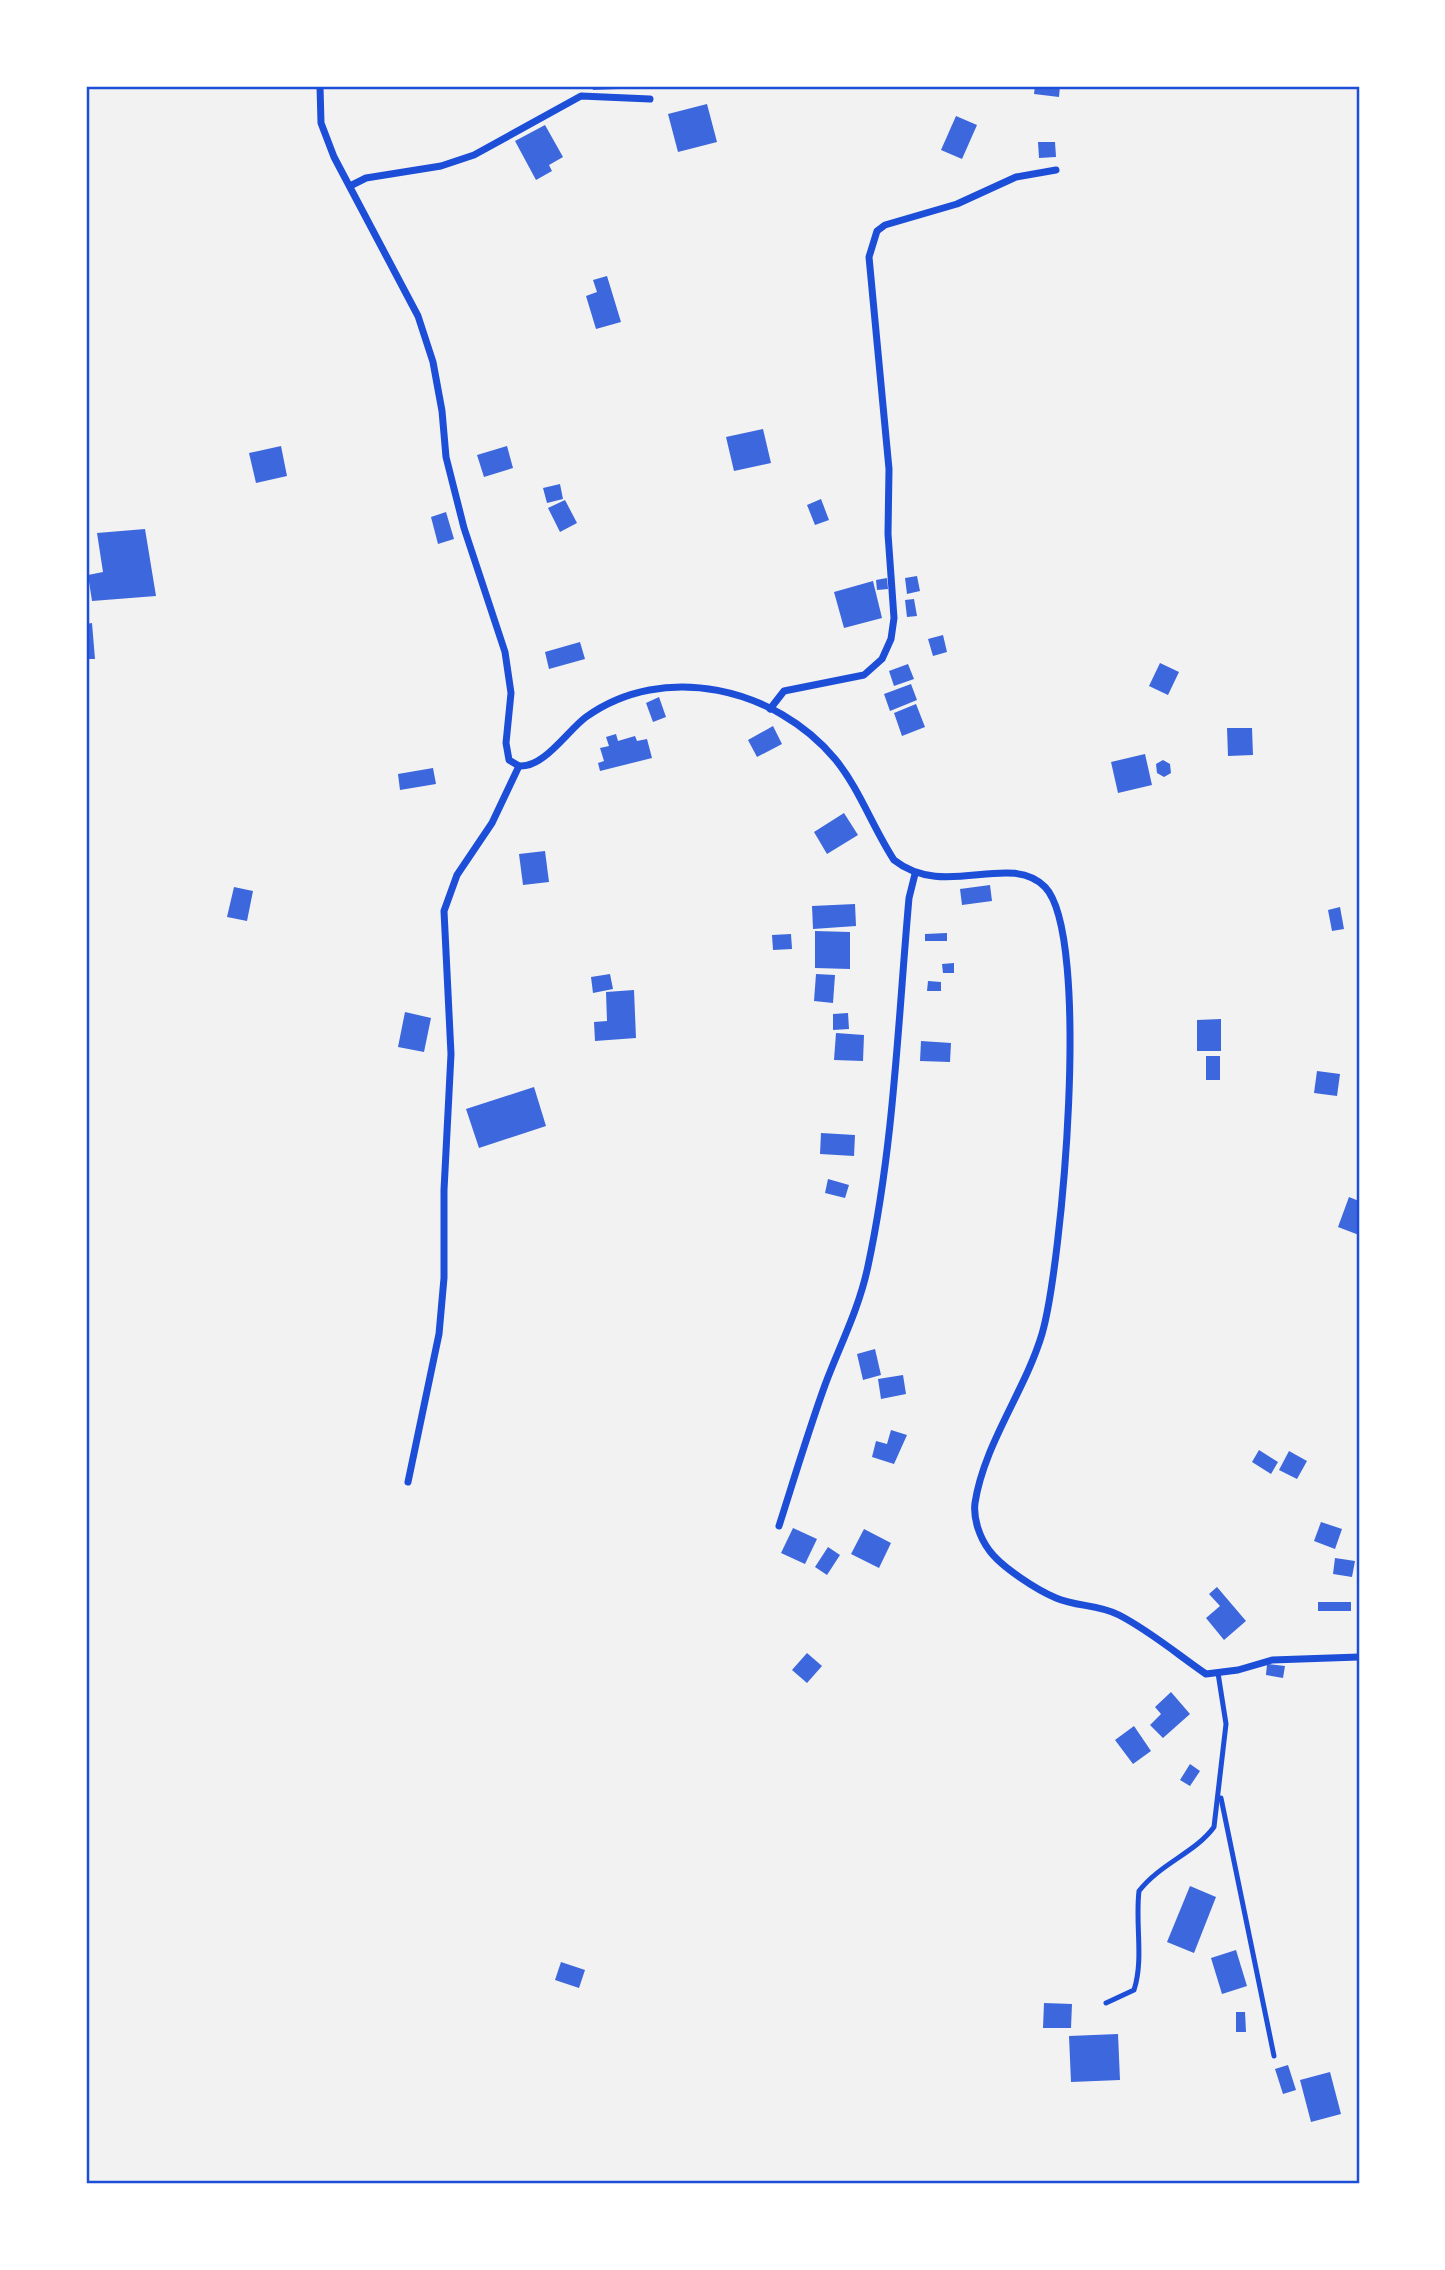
<svg xmlns="http://www.w3.org/2000/svg" width="1445" height="2270" font-family="'PT Serif',serif">
  <rect width="100%" height="100%" fill="#f2f2f2"/>
  <g fill="#3d67dc">
    <path d="M 592,86 L 645,86 L 645,88 L 593,90 Z"/>
    <path d="M 1035,86 L 1060,86 L 1059,97 L 1034,94 Z"/>
    <path d="M 707,104 L 717,142 L 678,152 L 668,114 Z"/>
    <path d="M 956,116 L 977,125 L 962,159 L 941,150 Z"/>
    <path d="M 545,125 L 563,157 L 549,165 L 552,171 L 536,180 L 515,141 Z"/>
    <path d="M 1038,142 L 1055,142 L 1056,157 L 1039,158 Z"/>
    <path d="M 607,276 L 621,322 L 596,329 L 586,296 L 597,292 L 593,280 Z"/>
    <path d="M 763,429 L 771,463 L 734,471 L 726,437 Z"/>
    <path d="M 281,446 L 287,476 L 256,483 L 249,453 Z"/>
    <path d="M 507,446 L 513,468 L 484,477 L 477,455 Z"/>
    <path d="M 560,484 L 563,499 L 547,503 L 543,488 Z"/>
    <path d="M 821,499 L 829,520 L 815,525 L 807,505 Z"/>
    <path d="M 565,500 L 577,523 L 560,532 L 548,508 Z"/>
    <path d="M 446,512 L 454,539 L 438,544 L 431,517 Z"/>
    <path d="M 145,529 L 156,596 L 92,601 L 88,575 L 103,572 L 97,533 Z"/>
    <path d="M 917,576 L 920,591 L 907,594 L 905,578 Z"/>
    <path d="M 887,578 L 888,589 L 877,590 L 876,580 Z"/>
    <path d="M 873,581 L 882,618 L 844,628 L 834,592 Z"/>
    <path d="M 914,599 L 917,616 L 907,617 L 905,600 Z"/>
    <path d="M 92,623 L 95,659 L 86,659 L 86,624 Z"/>
    <path d="M 943,635 L 947,652 L 933,656 L 928,639 Z"/>
    <path d="M 580,642 L 585,659 L 549,669 L 545,652 Z"/>
    <path d="M 1160,663 L 1179,672 L 1168,695 L 1149,686 Z"/>
    <path d="M 908,664 L 914,679 L 894,686 L 889,671 Z"/>
    <path d="M 911,684 L 917,700 L 890,711 L 884,694 Z"/>
    <path d="M 659,697 L 666,717 L 653,722 L 646,703 Z"/>
    <path d="M 916,704 L 925,727 L 902,736 L 894,713 Z"/>
    <path d="M 773,726 L 782,744 L 757,757 L 748,740 Z"/>
    <path d="M 1227,728 L 1252,728 L 1253,755 L 1228,756 Z"/>
    <path d="M 616,734 L 618,741 L 635,736 L 637,741 L 647,739 L 652,758 L 600,771 L 598,763 L 604,761 L 600,748 L 609,746 L 606,737 Z"/>
    <path d="M 1145,754 L 1152,785 L 1118,793 L 1111,762 Z"/>
    <path d="M 1163,760 L 1170,764 L 1171,773 L 1164,777 L 1157,773 L 1156,764 Z"/>
    <path d="M 433,768 L 436,784 L 400,790 L 398,774 Z"/>
    <path d="M 844,813 L 858,835 L 827,854 L 814,832 Z"/>
    <path d="M 545,851 L 549,882 L 523,885 L 519,854 Z"/>
    <path d="M 990,885 L 992,901 L 962,905 L 960,889 Z"/>
    <path d="M 234,887 L 253,891 L 247,921 L 227,917 Z"/>
    <path d="M 855,904 L 856,926 L 813,929 L 812,906 Z"/>
    <path d="M 1340,907 L 1344,929 L 1332,931 L 1328,910 Z"/>
    <path d="M 815,931 L 850,932 L 850,969 L 815,968 Z"/>
    <path d="M 947,933 L 947,941 L 925,941 L 925,934 Z"/>
    <path d="M 791,934 L 792,949 L 773,950 L 772,935 Z"/>
    <path d="M 954,963 L 954,973 L 943,973 L 942,964 Z"/>
    <path d="M 610,974 L 613,989 L 593,993 L 591,977 Z"/>
    <path d="M 816,974 L 835,975 L 833,1003 L 814,1001 Z"/>
    <path d="M 928,981 L 941,982 L 941,991 L 927,991 Z"/>
    <path d="M 634,990 L 636,1038 L 595,1041 L 594,1022 L 607,1021 L 606,992 Z"/>
    <path d="M 405,1012 L 431,1018 L 424,1052 L 398,1047 Z"/>
    <path d="M 848,1013 L 849,1029 L 833,1030 L 833,1014 Z"/>
    <path d="M 1221,1019 L 1221,1051 L 1197,1051 L 1197,1020 Z"/>
    <path d="M 836,1033 L 864,1035 L 863,1061 L 834,1060 Z"/>
    <path d="M 921,1041 L 951,1043 L 950,1062 L 920,1061 Z"/>
    <rect x="1206" y="1056" width="14" height="24"/>
    <path d="M 1317,1071 L 1340,1074 L 1337,1096 L 1314,1093 Z"/>
    <path d="M 534,1087 L 546,1126 L 479,1148 L 466,1109 Z"/>
    <path d="M 821,1133 L 855,1135 L 854,1156 L 820,1154 Z"/>
    <path d="M 828,1179 L 849,1185 L 845,1198 L 825,1193 Z"/>
    <path d="M 1349,1197 L 1359,1201 L 1359,1235 L 1338,1227 Z"/>
    <path d="M 875,1349 L 881,1375 L 863,1380 L 857,1354 Z"/>
    <path d="M 903,1375 L 906,1394 L 881,1399 L 878,1379 Z"/>
    <path d="M 891,1430 L 907,1435 L 894,1464 L 872,1457 L 876,1441 L 887,1444 Z"/>
    <path d="M 1259,1450 L 1278,1462 L 1271,1474 L 1252,1462 Z"/>
    <path d="M 1289,1451 L 1307,1461 L 1297,1479 L 1279,1470 Z"/>
    <path d="M 1321,1522 L 1342,1529 L 1335,1549 L 1314,1541 Z"/>
    <path d="M 793,1528 L 817,1539 L 805,1564 L 781,1553 Z"/>
    <path d="M 864,1529 L 891,1543 L 879,1568 L 851,1554 Z"/>
    <path d="M 828,1547 L 840,1555 L 827,1575 L 815,1567 Z"/>
    <path d="M 1335,1558 L 1355,1561 L 1352,1577 L 1333,1574 Z"/>
    <path d="M 1217,1587 L 1246,1621 L 1224,1640 L 1206,1618 L 1220,1606 L 1209,1594 Z"/>
    <rect x="1318" y="1602" width="33" height="9"/>
    <path d="M 807,1653 L 822,1666 L 807,1683 L 792,1670 Z"/>
    <path d="M 1267,1664 L 1285,1666 L 1283,1678 L 1266,1675 Z"/>
    <path d="M 1171,1692 L 1190,1714 L 1163,1738 L 1150,1725 L 1161,1714 L 1155,1707 Z"/>
    <path d="M 1134,1726 L 1151,1751 L 1133,1764 L 1115,1740 Z"/>
    <path d="M 1190,1764 L 1200,1771 L 1190,1786 L 1180,1780 Z"/>
    <path d="M 1190,1886 L 1216,1897 L 1194,1953 L 1167,1942 Z"/>
    <path d="M 1236,1950 L 1247,1986 L 1222,1994 L 1211,1958 Z"/>
    <path d="M 561,1962 L 585,1970 L 579,1988 L 555,1980 Z"/>
    <path d="M 1044,2003 L 1072,2004 L 1071,2028 L 1043,2028 Z"/>
    <path d="M 1236,2012 L 1245,2012 L 1246,2032 L 1236,2032 Z"/>
    <path d="M 1118,2034 L 1120,2080 L 1071,2082 L 1069,2036 Z"/>
    <path d="M 1288,2065 L 1296,2090 L 1283,2094 L 1275,2069 Z"/>
    <path d="M 1330,2072 L 1341,2114 L 1311,2122 L 1300,2080 Z"/>
  </g>
  <g fill="none" stroke-linecap="round" stroke-linejoin="round">
    <g stroke="#1d4ed8" stroke-width="5">
      <path d="M 1221,1798 L 1274,2056"/>
      <path d="M 1106,2003 L 1134,1990 C 1144,1959 1135,1924 1139,1891 C 1161,1863 1195,1853 1214,1827 L 1226,1724 L 1218,1673"/>
    </g>
    <g stroke="#1d4ed8" stroke-width="7">
      <path d="M 320,86 L 321,123 L 334,157 L 418,316 L 433,362 L 442,411 L 446,457 L 464,528 L 505,652 L 511,693 L 506,743 L 509,760 L 519,766 C 544,768 567,731 586,717 C 664,661 776,688 835,759 C 859,788 873,828 894,860 C 944,900 1010,851 1045,887 C 1092,936 1062,1265 1042,1334 C 1025,1391 984,1444 975,1503 C 973,1519 980,1538 989,1550 C 1001,1567 1037,1590 1056,1598 C 1077,1607 1098,1604 1119,1615 C 1150,1631 1177,1654 1206,1674 L 1238,1670 L 1272,1660 L 1359,1657"/>
      <path d="M 350,186 L 366,178 L 441,166 L 474,155 L 581,96 L 650,99"/>
      <path d="M 770,709 L 784,691 L 864,675 L 882,659 L 891,639 L 894,618 L 888,534 L 889,469 L 869,257 L 877,231 L 885,225 L 957,204 L 1016,177 L 1056,170"/>
      <path d="M 408,1482 L 439,1334 L 444,1278 L 444,1190 L 451,1054 L 444,911 L 457,875 L 492,823 L 519,766"/>
      <path d="M 779,1526 C 794,1479 808,1432 825,1385 C 840,1345 859,1309 868,1266 C 894,1145 898,1021 909,898 L 915,874"/>
    </g>
  </g>
  <rect width="1445" height="2270" fill="none" stroke="#ffffff" stroke-width="175"/>
  <rect x="88" y="88" width="1270" height="2094" fill="none" stroke="#1d4ed8" stroke-width="2.5"/>
</svg>
